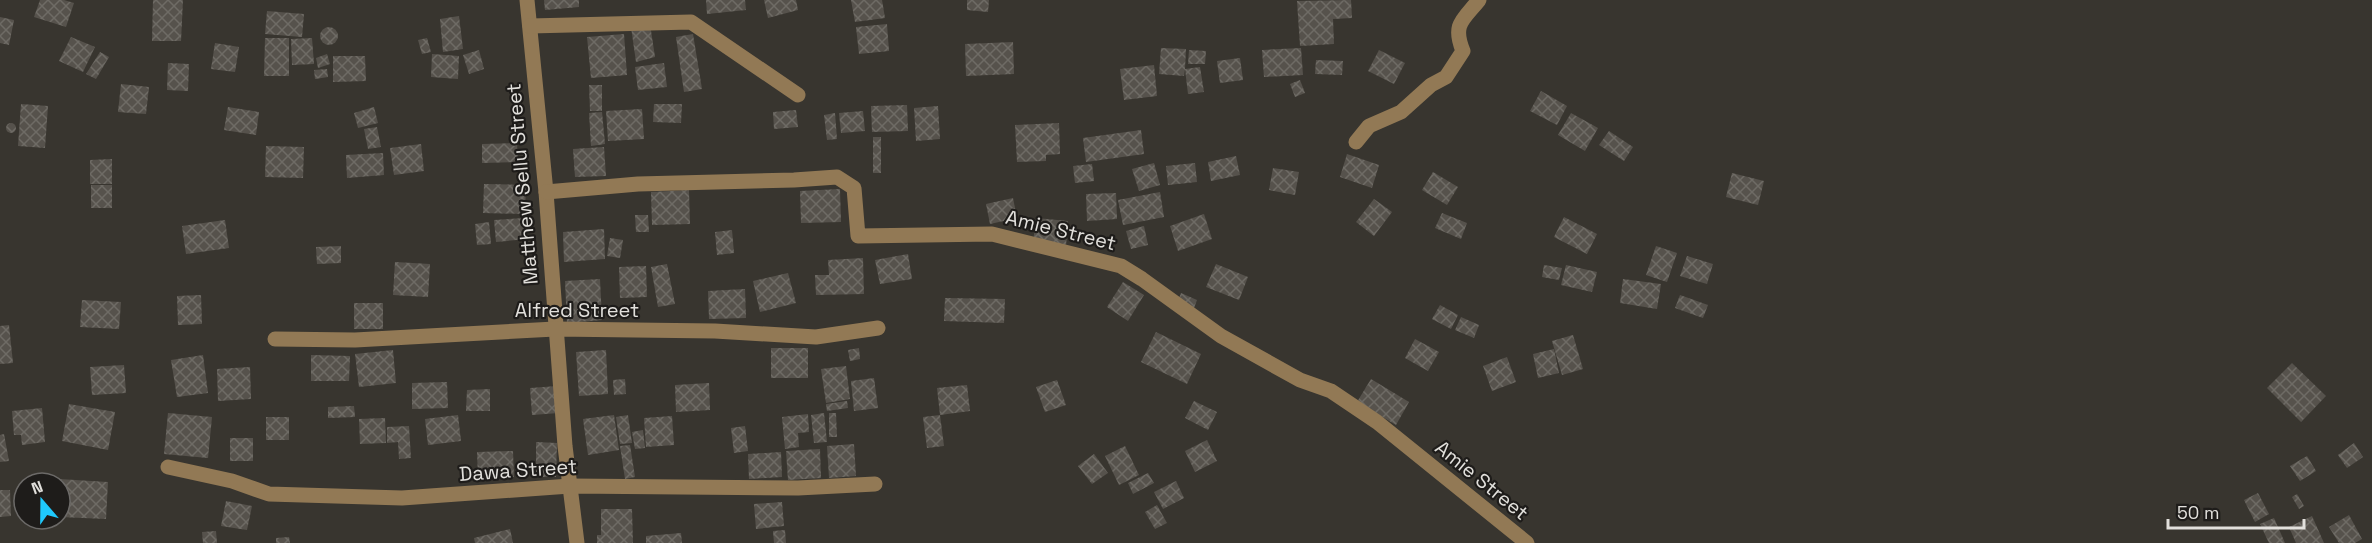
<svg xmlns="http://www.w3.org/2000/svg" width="2372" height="543" font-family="'Space Grotesk',sans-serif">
  <defs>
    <pattern id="building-cross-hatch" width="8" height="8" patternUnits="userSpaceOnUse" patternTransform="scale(1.5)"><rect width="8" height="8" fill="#56524c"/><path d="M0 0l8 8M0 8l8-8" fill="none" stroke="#6e6b65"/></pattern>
  </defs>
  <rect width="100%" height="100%" fill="#38352f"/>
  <g fill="url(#building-cross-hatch)">
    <path d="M 40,0 L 64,0 L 74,3 L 66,27 L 34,17 Z"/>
    <path d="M 153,0 L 183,0 L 181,41 L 152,41 Z"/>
    <path d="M 544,0 L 579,0 L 579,7 L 545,10 Z"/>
    <path d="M 706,0 L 745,0 L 746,10 L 707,14 Z"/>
    <path d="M 764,0 L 796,0 L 798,10 L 768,18 Z"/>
    <path d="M 851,0 L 882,0 L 885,18 L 855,22 Z"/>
    <path d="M 967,0 L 989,0 L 988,12 L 967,10 Z"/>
    <path d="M 1351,0 L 1352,18 L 1333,19 L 1334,44 L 1300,46 L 1297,1 Z"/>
    <path d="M 267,11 L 304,14 L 302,37 L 265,34 Z"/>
    <path d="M 459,16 L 463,49 L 443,52 L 440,19 Z"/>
    <path d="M 0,17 L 14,20 L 9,45 L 0,43 Z"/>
    <path d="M 650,24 L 655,57 L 636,62 L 631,27 Z"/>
    <path d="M 887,24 L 889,51 L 859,54 L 856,27 Z"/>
    <circle cx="329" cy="36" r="9"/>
    <path d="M 624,34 L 627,75 L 591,78 L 587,37 Z"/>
    <path d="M 693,34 L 702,89 L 684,92 L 676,37 Z"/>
    <path d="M 71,37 L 95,47 L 83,72 L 59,61 Z"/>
    <path d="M 265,38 L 289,38 L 289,76 L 264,76 Z"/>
    <path d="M 312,38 L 314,64 L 292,65 L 291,39 Z"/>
    <path d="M 427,38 L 431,52 L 422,54 L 418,40 Z"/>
    <path d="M 1013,42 L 1014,74 L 966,76 L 965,44 Z"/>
    <path d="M 215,43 L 239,47 L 235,72 L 211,69 Z"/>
    <path d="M 1161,48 L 1186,49 L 1185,69 L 1200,67 L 1204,92 L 1188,94 L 1185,69 L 1184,76 L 1159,74 Z"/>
    <path d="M 1301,48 L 1303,75 L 1264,77 L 1262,50 Z"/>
    <path d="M 479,50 L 484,69 L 469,74 L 463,55 Z"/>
    <path d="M 1189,50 L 1206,51 L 1205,64 L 1188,64 Z"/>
    <path d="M 1379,50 L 1405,63 L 1394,84 L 1368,71 Z"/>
    <path d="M 100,52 L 109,57 L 96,79 L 86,74 Z"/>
    <path d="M 327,54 L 330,64 L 318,68 L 316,58 Z"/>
    <path d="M 432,54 L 459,56 L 458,79 L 431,77 Z"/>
    <path d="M 333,56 L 365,56 L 366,81 L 333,82 Z"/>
    <path d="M 1240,58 L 1243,80 L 1220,83 L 1217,61 Z"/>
    <path d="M 1316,60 L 1343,61 L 1342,75 L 1315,74 Z"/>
    <path d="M 168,63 L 189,64 L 188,91 L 167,90 Z"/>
    <path d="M 664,63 L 667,87 L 638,90 L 635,67 Z"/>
    <path d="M 1154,65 L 1157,96 L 1124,100 L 1120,69 Z"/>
    <path d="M 327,69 L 328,77 L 315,79 L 314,70 Z"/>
    <path d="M 1300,80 L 1305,93 L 1295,97 L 1290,84 Z"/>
    <path d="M 121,84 L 149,87 L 146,114 L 118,112 Z"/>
    <path d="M 589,85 L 602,85 L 602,111 L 590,111 Z"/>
    <path d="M 1541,91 L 1567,106 L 1557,125 L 1530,111 Z"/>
    <path d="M 21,104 L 48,106 L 45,148 L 18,146 Z"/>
    <path d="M 654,104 L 682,104 L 681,123 L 653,122 Z"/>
    <path d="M 907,105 L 908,131 L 872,132 L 871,106 Z"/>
    <path d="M 938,106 L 940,139 L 916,141 L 914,108 Z"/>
    <path d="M 228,107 L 259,112 L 256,135 L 224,130 Z"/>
    <path d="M 374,107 L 378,123 L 358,128 L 354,113 Z"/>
    <path d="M 642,109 L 644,139 L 608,141 L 606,111 Z"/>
    <path d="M 796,110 L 798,127 L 774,129 L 773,112 Z"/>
    <path d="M 863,111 L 865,131 L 841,133 L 839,113 Z"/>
    <path d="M 602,112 L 605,144 L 591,146 L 589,113 Z"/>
    <path d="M 835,113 L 837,139 L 827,140 L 824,115 Z"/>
    <path d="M 1571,113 L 1598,128 L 1585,151 L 1558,135 Z"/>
    <circle cx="11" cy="128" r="5"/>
    <path d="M 1059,123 L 1060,154 L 1046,155 L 1046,161 L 1017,162 L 1015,125 Z"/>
    <path d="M 377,127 L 381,147 L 368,149 L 364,129 Z"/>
    <path d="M 1141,130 L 1144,154 L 1086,162 L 1083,138 Z"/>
    <path d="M 1609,131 L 1633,147 L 1624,161 L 1599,145 Z"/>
    <rect x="873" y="137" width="8" height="36"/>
    <path d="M 517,143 L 518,162 L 482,163 L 482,144 Z"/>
    <path d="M 421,144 L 424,171 L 394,175 L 390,148 Z"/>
    <path d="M 266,146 L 304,147 L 303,178 L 265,177 Z"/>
    <path d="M 604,147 L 606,176 L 575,177 L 573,149 Z"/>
    <path d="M 383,153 L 384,175 L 347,178 L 346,155 Z"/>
    <path d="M 1347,154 L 1379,165 L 1372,188 L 1340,177 Z"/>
    <path d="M 1236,156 L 1240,175 L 1211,181 L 1208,162 Z"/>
    <path d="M 112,159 L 112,184 L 90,184 L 90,160 Z"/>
    <path d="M 1154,163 L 1160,185 L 1139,191 L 1132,169 Z"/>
    <path d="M 1195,163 L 1197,182 L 1168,185 L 1166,166 Z"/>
    <path d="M 1092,164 L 1094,181 L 1075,183 L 1073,166 Z"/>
    <path d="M 1273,168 L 1299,172 L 1295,195 L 1269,190 Z"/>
    <path d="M 1433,172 L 1458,187 L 1447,205 L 1422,190 Z"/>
    <path d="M 1732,173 L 1764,181 L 1758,205 L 1726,197 Z"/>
    <path d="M 484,184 L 526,185 L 525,214 L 483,213 Z"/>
    <rect x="91" y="185" width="21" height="23"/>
    <path d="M 840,189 L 841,222 L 801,223 L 800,191 Z"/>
    <path d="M 689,190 L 690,224 L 652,225 L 651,192 Z"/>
    <path d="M 1160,192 L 1164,217 L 1123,225 L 1118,200 Z"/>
    <path d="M 1116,193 L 1117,219 L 1087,221 L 1086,194 Z"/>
    <path d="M 1013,198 L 1017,218 L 990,224 L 986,204 Z"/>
    <path d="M 1374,199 L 1392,212 L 1374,236 L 1356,222 Z"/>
    <path d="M 1442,213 L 1467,223 L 1461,239 L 1435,228 Z"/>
    <path d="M 1204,214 L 1212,239 L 1178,251 L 1170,226 Z"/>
    <path d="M 635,215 L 648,215 L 649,232 L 636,232 Z"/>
    <path d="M 1564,217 L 1597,234 L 1587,254 L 1554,237 Z"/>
    <path d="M 525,218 L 527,239 L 496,242 L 494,220 Z"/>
    <path d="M 1036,218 L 1068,221 L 1066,246 L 1033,243 Z"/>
    <path d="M 225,220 L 229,248 L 186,254 L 182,226 Z"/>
    <path d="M 489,222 L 491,244 L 477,245 L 475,224 Z"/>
    <path d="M 1144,226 L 1148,245 L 1131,249 L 1126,231 Z"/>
    <path d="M 604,229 L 605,259 L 564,262 L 563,232 Z"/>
    <path d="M 732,230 L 734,253 L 717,255 L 715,232 Z"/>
    <path d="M 610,238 L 623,240 L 620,258 L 607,256 Z"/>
    <path d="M 341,246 L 341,263 L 317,264 L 316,247 Z"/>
    <path d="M 1656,246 L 1677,253 L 1667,282 L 1646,275 Z"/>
    <path d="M 908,254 L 912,279 L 880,284 L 875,260 Z"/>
    <path d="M 1687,256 L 1713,264 L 1707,284 L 1680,276 Z"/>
    <path d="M 863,258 L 864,294 L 816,295 L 815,275 L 829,275 L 828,260 Z"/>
    <path d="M 395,262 L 430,264 L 428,297 L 393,295 Z"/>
    <path d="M 667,264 L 675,304 L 658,307 L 651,267 Z"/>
    <path d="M 1216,264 L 1248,277 L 1239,300 L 1206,287 Z"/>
    <path d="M 1544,265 L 1562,268 L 1559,280 L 1542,277 Z"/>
    <path d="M 1566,265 L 1597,272 L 1592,292 L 1561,285 Z"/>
    <path d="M 646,266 L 647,297 L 620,298 L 619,267 Z"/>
    <path d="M 788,273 L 796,303 L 760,312 L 753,281 Z"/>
    <path d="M 600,279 L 602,320 L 567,323 L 565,281 Z"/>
    <path d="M 1623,279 L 1661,284 L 1657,309 L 1620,303 Z"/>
    <path d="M 1123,282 L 1144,295 L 1128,321 L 1107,307 Z"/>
    <path d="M 745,289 L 746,318 L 709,319 L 708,291 Z"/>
    <path d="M 1181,293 L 1197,300 L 1194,308 L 1178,301 Z"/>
    <path d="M 201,295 L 202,324 L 178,325 L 177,296 Z"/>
    <path d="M 1680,295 L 1708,305 L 1703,318 L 1675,308 Z"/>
    <path d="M 945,298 L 1005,299 L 1004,323 L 944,321 Z"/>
    <path d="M 82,300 L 121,302 L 119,329 L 80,327 Z"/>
    <rect x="354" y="303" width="29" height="26"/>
    <path d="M 1440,305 L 1458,315 L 1451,329 L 1432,319 Z"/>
    <path d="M 1461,317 L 1479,325 L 1474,338 L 1455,330 Z"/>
    <path d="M 9,325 L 13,363 L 0,364 L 0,326 Z"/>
    <path d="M 1156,332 L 1201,354 L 1187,384 L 1141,362 Z"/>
    <path d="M 1573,335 L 1583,369 L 1562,375 L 1552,341 Z"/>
    <path d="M 1415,339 L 1439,352 L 1428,371 L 1405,358 Z"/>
    <rect x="771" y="348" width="37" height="30"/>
    <path d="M 859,348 L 860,359 L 850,361 L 848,350 Z"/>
    <path d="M 1554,349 L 1559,373 L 1538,378 L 1533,354 Z"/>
    <path d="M 393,350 L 396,383 L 359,387 L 355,354 Z"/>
    <path d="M 606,350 L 608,394 L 579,396 L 576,352 Z"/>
    <path d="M 203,355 L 208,393 L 177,397 L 171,360 Z"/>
    <path d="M 311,355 L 350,356 L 349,381 L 311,381 Z"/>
    <path d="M 1507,357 L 1516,382 L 1492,391 L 1483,366 Z"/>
    <path d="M 2292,363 L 2326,396 L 2301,422 L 2267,388 Z"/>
    <path d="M 124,365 L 126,393 L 92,395 L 90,367 Z"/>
    <path d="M 846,366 L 850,399 L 826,403 L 821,369 Z"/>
    <path d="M 250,367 L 251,399 L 218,401 L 217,369 Z"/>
    <path d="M 874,378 L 878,408 L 854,411 L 851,381 Z"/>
    <path d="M 625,379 L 626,394 L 614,395 L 613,380 Z"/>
    <path d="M 1371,379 L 1409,402 L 1396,425 L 1357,402 Z"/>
    <path d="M 1057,380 L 1066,405 L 1045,412 L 1036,387 Z"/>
    <path d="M 447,382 L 448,408 L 412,409 L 412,383 Z"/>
    <path d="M 709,383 L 710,410 L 676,412 L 675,385 Z"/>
    <path d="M 967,385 L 970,411 L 940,415 L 937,388 Z"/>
    <path d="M 557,386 L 559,413 L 532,415 L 530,388 Z"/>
    <path d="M 490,389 L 490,411 L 466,411 L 467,390 Z"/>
    <path d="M 847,401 L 848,408 L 827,411 L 826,404 Z"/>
    <path d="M 1194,401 L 1217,412 L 1208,430 L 1185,418 Z"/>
    <path d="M 69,404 L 115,412 L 108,450 L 62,441 Z"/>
    <path d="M 354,406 L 355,417 L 328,418 L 328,407 Z"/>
    <path d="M 42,408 L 45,442 L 22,445 L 21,435 L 14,435 L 12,411 Z"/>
    <path d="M 168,413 L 212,417 L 208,458 L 164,454 Z"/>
    <path d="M 824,413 L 827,442 L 814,443 L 811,415 Z"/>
    <path d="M 829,413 L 836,413 L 837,437 L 829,437 Z"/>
    <path d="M 808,414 L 809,432 L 798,433 L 799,447 L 785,449 L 782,417 Z"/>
    <path d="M 458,415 L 461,441 L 428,445 L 425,419 Z"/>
    <path d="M 614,415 L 619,450 L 588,455 L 583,419 Z"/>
    <path d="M 628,415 L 632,443 L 620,444 L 616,417 Z"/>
    <path d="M 940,415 L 944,446 L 927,448 L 923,417 Z"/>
    <path d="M 672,416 L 674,445 L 646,447 L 644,418 Z"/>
    <rect x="266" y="417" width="23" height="23"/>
    <path d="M 385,418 L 386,443 L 360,444 L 359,419 Z"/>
    <path d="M 409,426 L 411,458 L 399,459 L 398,442 L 387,443 L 387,427 Z"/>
    <path d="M 745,426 L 748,451 L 734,453 L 731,428 Z"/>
    <path d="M 643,430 L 645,448 L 635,449 L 632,432 Z"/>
    <path d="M 4,434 L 9,461 L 0,462 L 0,435 Z"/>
    <rect x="230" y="438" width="23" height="23"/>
    <path d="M 1207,440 L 1217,461 L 1195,472 L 1185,451 Z"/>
    <path d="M 536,442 L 557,443 L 556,477 L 536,477 Z"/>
    <path d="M 2354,443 L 2363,457 L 2347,468 L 2338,455 Z"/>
    <path d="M 854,444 L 856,476 L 829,478 L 827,446 Z"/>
    <path d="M 630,445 L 635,477 L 625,479 L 620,446 Z"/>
    <path d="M 1125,446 L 1139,475 L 1119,485 L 1105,456 Z"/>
    <path d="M 820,449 L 821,478 L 788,480 L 786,451 Z"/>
    <path d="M 513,451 L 514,477 L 478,479 L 477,452 Z"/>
    <path d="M 781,452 L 782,477 L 749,479 L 748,454 Z"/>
    <path d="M 1094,454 L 1108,473 L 1092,484 L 1078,466 Z"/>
    <path d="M 2307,456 L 2316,471 L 2300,481 L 2290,466 Z"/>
    <path d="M 1148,473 L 1154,483 L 1133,494 L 1128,483 Z"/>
    <path d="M 59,479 L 108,482 L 106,519 L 60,517 Z"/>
    <path d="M 1176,481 L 1184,498 L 1163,509 L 1154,492 Z"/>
    <path d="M 0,490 L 10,490 L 11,516 L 0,517 Z"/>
    <path d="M 2258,493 L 2269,514 L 2255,522 L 2244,500 Z"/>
    <path d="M 2297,494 L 2304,506 L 2299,509 L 2292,497 Z"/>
    <path d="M 226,501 L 252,506 L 247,530 L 221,526 Z"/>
    <path d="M 782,502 L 784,526 L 756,529 L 754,504 Z"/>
    <path d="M 1157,505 L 1167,523 L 1155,529 L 1145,512 Z"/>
    <path d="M 601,509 L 632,509 L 633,543 L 597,543 L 597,535 L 601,535 Z"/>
    <path d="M 2349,515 L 2362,539 L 2355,543 L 2339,543 L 2329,527 Z"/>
    <path d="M 2312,516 L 2324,543 L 2296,543 L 2289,527 Z"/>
    <path d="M 2274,518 L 2285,543 L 2269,543 L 2260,524 Z"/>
    <path d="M 510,529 L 513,543 L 475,543 L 474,538 Z"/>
    <path d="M 785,530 L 786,543 L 774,543 L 773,531 Z"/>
    <path d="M 216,531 L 217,543 L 203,543 L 202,532 Z"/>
    <path d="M 681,533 L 682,543 L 646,543 L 646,536 Z"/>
    <path d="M 289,537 L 290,543 L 276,543 L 276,538 Z"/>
  </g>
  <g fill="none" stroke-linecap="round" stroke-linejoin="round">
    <g stroke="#927955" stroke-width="15">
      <path d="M 527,0 L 546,192 L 565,446 L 577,543"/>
      <path d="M 530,26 L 691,22 L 798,95"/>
      <path d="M 1356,142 L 1369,126 L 1401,112 L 1431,85 L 1446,77 L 1463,51 C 1452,24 1463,20 1479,0"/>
      <path d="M 546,192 L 638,184 L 794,180 L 837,177 L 854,188 L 858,236 L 992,234 L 1121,266 L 1142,279 L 1221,336 L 1300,380 L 1331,391 L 1377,422 L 1527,543"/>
      <path d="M 275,339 L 355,340 L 555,329 L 715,331 L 816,337 L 878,328"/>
      <path d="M 168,467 L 232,481 L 269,494 L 402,498 L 570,486 L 798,488 L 875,484"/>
    </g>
  </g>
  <g text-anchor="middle" stroke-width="4.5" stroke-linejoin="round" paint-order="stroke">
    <g font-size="20" fill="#e2e0dc" stroke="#1e1c1a">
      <text transform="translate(522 184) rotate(-95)" y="7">Matthew Sellu Street</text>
      <text transform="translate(1061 230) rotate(14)" y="7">Amie Street</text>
      <text x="577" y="317">Alfred Street</text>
      <text transform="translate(518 470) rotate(-4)" y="7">Dawa Street</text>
      <text transform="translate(1482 480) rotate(39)" y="7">Amie Street</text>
    </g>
  </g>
  <g transform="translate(42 501) rotate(340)"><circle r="28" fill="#1e1c1a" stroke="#6c6a68" stroke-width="1.5"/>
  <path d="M0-4.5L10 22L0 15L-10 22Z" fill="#1fc9fd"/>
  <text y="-9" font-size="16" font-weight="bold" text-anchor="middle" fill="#e2e0dc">N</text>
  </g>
  <path d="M2168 519v9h136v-9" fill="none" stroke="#e2e0dc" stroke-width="3"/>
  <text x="2177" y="519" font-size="18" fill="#e2e0dc" stroke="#1e1c1a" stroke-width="4.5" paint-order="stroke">50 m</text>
</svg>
